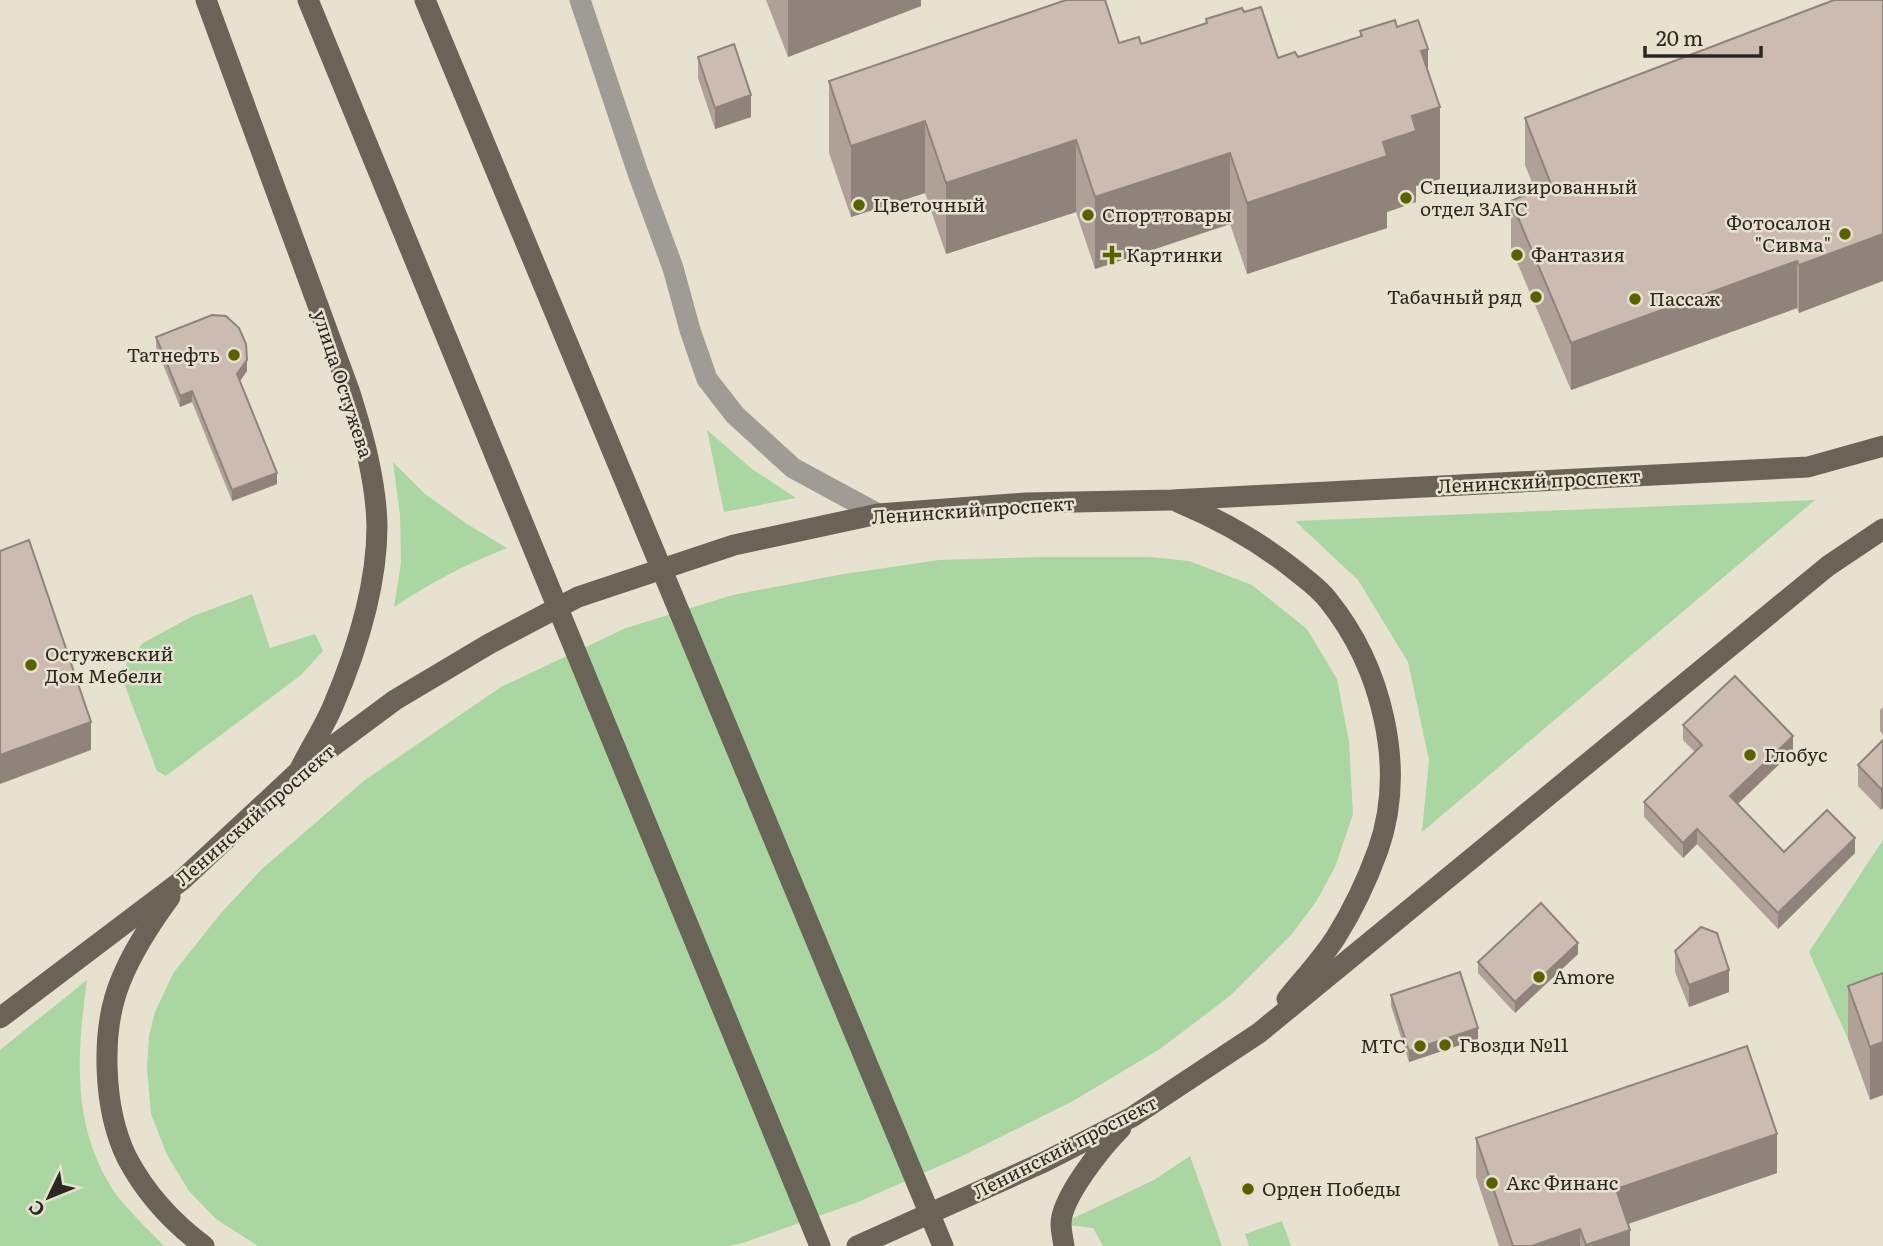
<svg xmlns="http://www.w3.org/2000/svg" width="1883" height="1246" font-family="Literata,serif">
  <rect width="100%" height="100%" fill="#e7e1cf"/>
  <g fill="#aad6a2">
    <path d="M 707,430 L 752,469 L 796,498 L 724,512 Z"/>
    <path d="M 393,462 L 425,494 L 467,524 L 507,548 C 466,564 430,583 394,607 L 401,563 L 400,515 Z"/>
    <path d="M 1815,500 L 1422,832 L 1429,760 L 1408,662 L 1358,580 L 1295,521 Z"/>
    <path d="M 1042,557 L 1150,557 L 1189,561 L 1252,585 L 1307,629 L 1337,679 L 1349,742 L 1353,814 L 1335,867 L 1316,902 L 1291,935 L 1230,996 L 1160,1049 L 1073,1101 L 962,1156 L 858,1202 L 743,1243 L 727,1246 L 258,1246 L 216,1219 L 189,1191 L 167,1155 L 151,1114 L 147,1068 L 149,1036 L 155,1012 L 174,972 L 221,913 L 262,869 L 365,780 L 501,687 L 626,628 L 733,595 L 838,575 L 939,560 Z"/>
    <path d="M 252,594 L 270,648 L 315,634 L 323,651 L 301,675 L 166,776 L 157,771 L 124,683 L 127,661 L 143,643 L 193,616 Z"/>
    <path d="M 1883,840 L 1883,1026 L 1848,1039 L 1809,952 Z"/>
    <path d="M 87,980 C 77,1052 71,1125 113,1190 C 127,1210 147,1228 164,1246 L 0,1246 L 0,1050 Z"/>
    <path d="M 1190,1156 L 1222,1246 L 1103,1246 L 1093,1228 L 1061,1224 L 1154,1180 Z"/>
    <path d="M 1282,1221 L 1291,1246 L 1249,1246 L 1245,1234 Z"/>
  </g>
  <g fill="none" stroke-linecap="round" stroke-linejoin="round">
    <path stroke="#9f9c95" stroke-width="21" d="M 580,0 L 638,173 L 673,268 L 690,330 L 707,379 L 735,415 L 793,468 L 878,514"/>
    <g stroke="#696457" stroke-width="21">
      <path d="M 206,0 L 349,390 C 363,434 376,480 377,526 C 377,585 356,652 333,706 C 324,727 311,747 301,767"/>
      <path d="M 1178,502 C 1221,520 1260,542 1296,571 C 1307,580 1320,589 1328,600 C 1382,667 1407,768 1378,850 C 1367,880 1353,910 1336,937 C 1322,959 1303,979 1287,999"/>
      <path d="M 170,897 C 151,923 133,950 121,980 C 100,1030 103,1109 127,1158 C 145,1192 173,1223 204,1246"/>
      <path d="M 0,1018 L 181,881 L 298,772 L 395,700 L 489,644 L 578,597 L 734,545 L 878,514 L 1025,503 L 1172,500 L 1808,467 L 1883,446"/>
      <path d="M 857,1246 L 1044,1162 L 1132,1117 L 1259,1033 L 1828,566 L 1883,529"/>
      <path d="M 1064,1246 C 1063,1239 1061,1231 1061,1224 C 1061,1198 1102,1147 1121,1128"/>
    </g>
    <g stroke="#696457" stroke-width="21">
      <path d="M 308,0 L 820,1246"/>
      <path d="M 425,0 L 943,1246"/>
    </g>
  </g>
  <g fill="#afa197">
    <path d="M 766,0 L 921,0 L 921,6 L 788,57 Z"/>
    <path d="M 1834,0 L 1799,313 L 1797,308 L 1571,390 L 1511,248 L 1511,201 L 1535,190 L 1525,165 L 1525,118 Z"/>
    <path d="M 1244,12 L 1278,58 L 1298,57 L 1360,37 L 1360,31 L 1397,27 L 1428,71 L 1440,179 L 1416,186 L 1416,202 L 1387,212 L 1387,228 L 1247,274 L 1230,224 L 1095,269 L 1076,212 L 946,254 L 925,193 L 851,217 L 829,153 L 829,81 L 1119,43 L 1141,44 L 1206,23 L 1206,19 Z"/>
    <path d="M 698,57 L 751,117 L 715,129 L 698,78 Z"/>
    <path d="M 156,337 L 247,371 L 240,381 L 277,484 L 232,501 L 192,402 L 180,407 L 156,347 Z"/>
    <path d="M 1883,707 L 1883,735 L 1880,731 L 1880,710 Z"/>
    <path d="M 1683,725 L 1793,751 L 1738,804 L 1784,852 L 1855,853 L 1778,929 L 1697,844 L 1683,858 L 1644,817 L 1644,802 L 1695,752 L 1683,740 Z"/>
    <path d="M 1883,740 L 1881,810 L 1858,786 L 1858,765 Z"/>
    <path d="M 1675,951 L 1729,992 L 1689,1007 L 1675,972 Z"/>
    <path d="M 1578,954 L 1515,1013 L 1478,973 L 1478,962 Z"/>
    <path d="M 1883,973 L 1870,1100 L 1848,1039 L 1848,986 Z"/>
    <path d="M 1391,995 L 1478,1039 L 1409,1062 L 1391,1006 Z"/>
    <path d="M 1476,1138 L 1777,1173 L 1628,1224 L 1630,1246 L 1499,1246 L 1476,1177 Z"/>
  </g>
  <g fill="#8f837b">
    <path d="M 788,0 L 921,0 L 921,6 L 788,57 Z"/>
    <path d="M 1428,49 L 1428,111 L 1440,107 L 1440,179 L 1416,186 L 1416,202 L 1387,212 L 1387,228 L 1247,274 L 1247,203 L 1383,142 L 1412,116 L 1421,51 Z"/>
    <path d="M 751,95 L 751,117 L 715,129 L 715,108 Z"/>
    <path d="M 925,121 L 925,193 L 851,217 L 851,146 Z"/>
    <path d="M 1076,140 L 1076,212 L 946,254 L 946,183 Z"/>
    <path d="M 1230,153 L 1230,224 L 1095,269 L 1095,197 Z"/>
    <path d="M 1883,234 L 1883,281 L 1799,313 L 1799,265 Z"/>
    <path d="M 1797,261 L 1797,308 L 1571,390 L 1571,343 Z"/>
    <path d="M 247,360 L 247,371 L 237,385 L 237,374 Z"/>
    <path d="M 192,391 L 192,402 L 180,407 L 180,396 Z"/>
    <path d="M 277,473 L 277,484 L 232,501 L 232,490 Z"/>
    <path d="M 91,722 L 91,750 L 0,784 L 0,755 Z"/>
    <path d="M 1793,736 L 1793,751 L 1730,811 L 1730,796 Z"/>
    <path d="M 1883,787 L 1883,808 L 1881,810 L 1881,789 Z"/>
    <path d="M 1697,829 L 1697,844 L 1683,858 L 1683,843 Z"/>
    <path d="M 1855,838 L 1855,853 L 1778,929 L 1778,913 Z"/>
    <path d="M 1578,943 L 1578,954 L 1515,1013 L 1515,1002 Z"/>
    <path d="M 1729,970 L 1729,992 L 1689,1007 L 1689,985 Z"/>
    <path d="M 1478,1028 L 1478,1039 L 1409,1062 L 1409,1051 Z"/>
    <path d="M 1883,1042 L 1883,1095 L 1870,1100 L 1870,1047 Z"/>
    <path d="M 1777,1134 L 1777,1173 L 1616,1228 L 1616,1189 Z"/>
    <path d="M 1580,1229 L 1580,1246 L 1532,1246 Z"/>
    <path d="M 1630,1230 L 1630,1246 L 1586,1246 L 1586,1245 Z"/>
  </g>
  <g fill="#ccbbb0" stroke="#8f837b" stroke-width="2">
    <path d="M 1066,0 L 1105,0 L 1119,43 L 1139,37 L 1141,44 L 1207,23 L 1206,19 L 1242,8 L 1244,12 L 1261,7 L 1278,58 L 1295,52 L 1298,57 L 1362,36 L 1360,31 L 1395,20 L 1397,27 L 1418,20 L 1428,49 L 1421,51 L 1440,107 L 1412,116 L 1416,131 L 1383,142 L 1387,156 L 1247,203 L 1230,153 L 1095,197 L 1076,140 L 946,183 L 925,121 L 851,146 L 829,81 Z"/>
    <path d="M 1834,0 L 1883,0 L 1883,234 L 1799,265 L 1797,261 L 1571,343 L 1511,201 L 1551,184 L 1525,118 Z"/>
    <path d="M 734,44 L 751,95 L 715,108 L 698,57 Z"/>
    <path d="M 212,315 L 226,316 L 239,328 L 246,344 L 247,360 L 237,374 L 277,473 L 232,490 L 192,391 L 180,396 L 156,337 Z"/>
    <path d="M 29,540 L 91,722 L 0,755 L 0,551 Z"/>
    <path d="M 1735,676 L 1793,736 L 1730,796 L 1784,852 L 1827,810 L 1855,838 L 1778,913 L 1697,829 L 1683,843 L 1644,802 L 1702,745 L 1683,725 Z"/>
    <path d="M 1883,740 L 1883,787 L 1881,789 L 1858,765 Z"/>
    <path d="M 1541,903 L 1578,943 L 1515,1002 L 1478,962 Z"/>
    <path d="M 1701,927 L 1717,933 L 1729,970 L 1689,985 L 1675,951 Z"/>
    <path d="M 1460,972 L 1478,1028 L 1409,1051 L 1391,995 Z"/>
    <path d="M 1883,973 L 1883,1042 L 1870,1047 L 1848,986 Z"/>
    <path d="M 1747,1046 L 1777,1134 L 1616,1189 L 1630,1230 L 1586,1245 L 1580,1229 L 1532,1246 L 1513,1246 L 1476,1138 Z"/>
  </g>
  <g fill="#5a6200" stroke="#e7e1cf" stroke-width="2.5">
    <circle cx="1406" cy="198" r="7"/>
    <circle cx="859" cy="205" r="7"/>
    <circle cx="1088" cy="215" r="7"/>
    <circle cx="1845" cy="234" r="7"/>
    <path d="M1108.5 244.5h7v7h7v7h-7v7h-7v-7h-7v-7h7z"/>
    <circle cx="1517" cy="255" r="7"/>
    <circle cx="1536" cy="297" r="7"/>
    <circle cx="1635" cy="299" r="7"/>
    <circle cx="234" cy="355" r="7"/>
    <circle cx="31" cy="665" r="7"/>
    <circle cx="1750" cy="755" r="7"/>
    <circle cx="1539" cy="977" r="7"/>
    <circle cx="1445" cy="1045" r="7"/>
    <circle cx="1420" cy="1046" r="7"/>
    <circle cx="1492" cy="1183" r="7"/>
    <circle cx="1248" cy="1189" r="7"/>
  </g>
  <g text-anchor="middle" stroke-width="5" stroke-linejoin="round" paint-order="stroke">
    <g font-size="19" fill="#2a2821" stroke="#e7e1cf" text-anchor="start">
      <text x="1420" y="194">Специализированный<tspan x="1420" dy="22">отдел ЗАГС</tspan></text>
      <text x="873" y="212">Цветочный</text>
      <text x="1102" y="222">Спорттовары</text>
      <text x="1831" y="230" text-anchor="end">Фотосалон<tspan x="1831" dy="22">"Сивма"</tspan></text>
      <text x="1126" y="262">Картинки</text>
      <text x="1531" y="262">Фантазия</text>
      <text x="1522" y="304" text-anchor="end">Табачный ряд</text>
      <text x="1649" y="306">Пассаж</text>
      <text x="220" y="362" text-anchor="end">Татнефть</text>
      <text x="45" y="661">Остужевский<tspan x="45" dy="22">Дом Мебели</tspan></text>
      <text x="1764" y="762">Глобус</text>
      <text x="1553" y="984">Amore</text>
      <text x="1459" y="1052">Гвозди №11</text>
      <text x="1406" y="1053" text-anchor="end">МТС</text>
      <text x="1506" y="1190">Акс Финанс</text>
      <text x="1262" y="1196">Орден Победы</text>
    </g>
    <g font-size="19" fill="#2a2821" stroke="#e7e1cf">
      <text transform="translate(343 384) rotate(72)" y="7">улица Остужева</text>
      <text transform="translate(1539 481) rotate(-3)" y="7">Ленинский проспект</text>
      <text transform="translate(973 510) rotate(-4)" y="7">Ленинский проспект</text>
      <text transform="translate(255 815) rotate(-41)" y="7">Ленинский проспект</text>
      <text transform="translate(1065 1147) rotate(-27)" y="7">Ленинский проспект</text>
    </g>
  </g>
  <g transform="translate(49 1197) rotate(227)" stroke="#e7e1cf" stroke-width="5" paint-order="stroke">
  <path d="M0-5L12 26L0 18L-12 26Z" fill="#2a2821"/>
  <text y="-10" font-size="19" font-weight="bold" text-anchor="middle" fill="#2a2821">С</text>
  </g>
  <path d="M1645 46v10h116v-10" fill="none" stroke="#2a2821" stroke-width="3.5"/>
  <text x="1656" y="46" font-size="21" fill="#2a2821" stroke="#e7e1cf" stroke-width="5" paint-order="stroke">20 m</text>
</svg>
